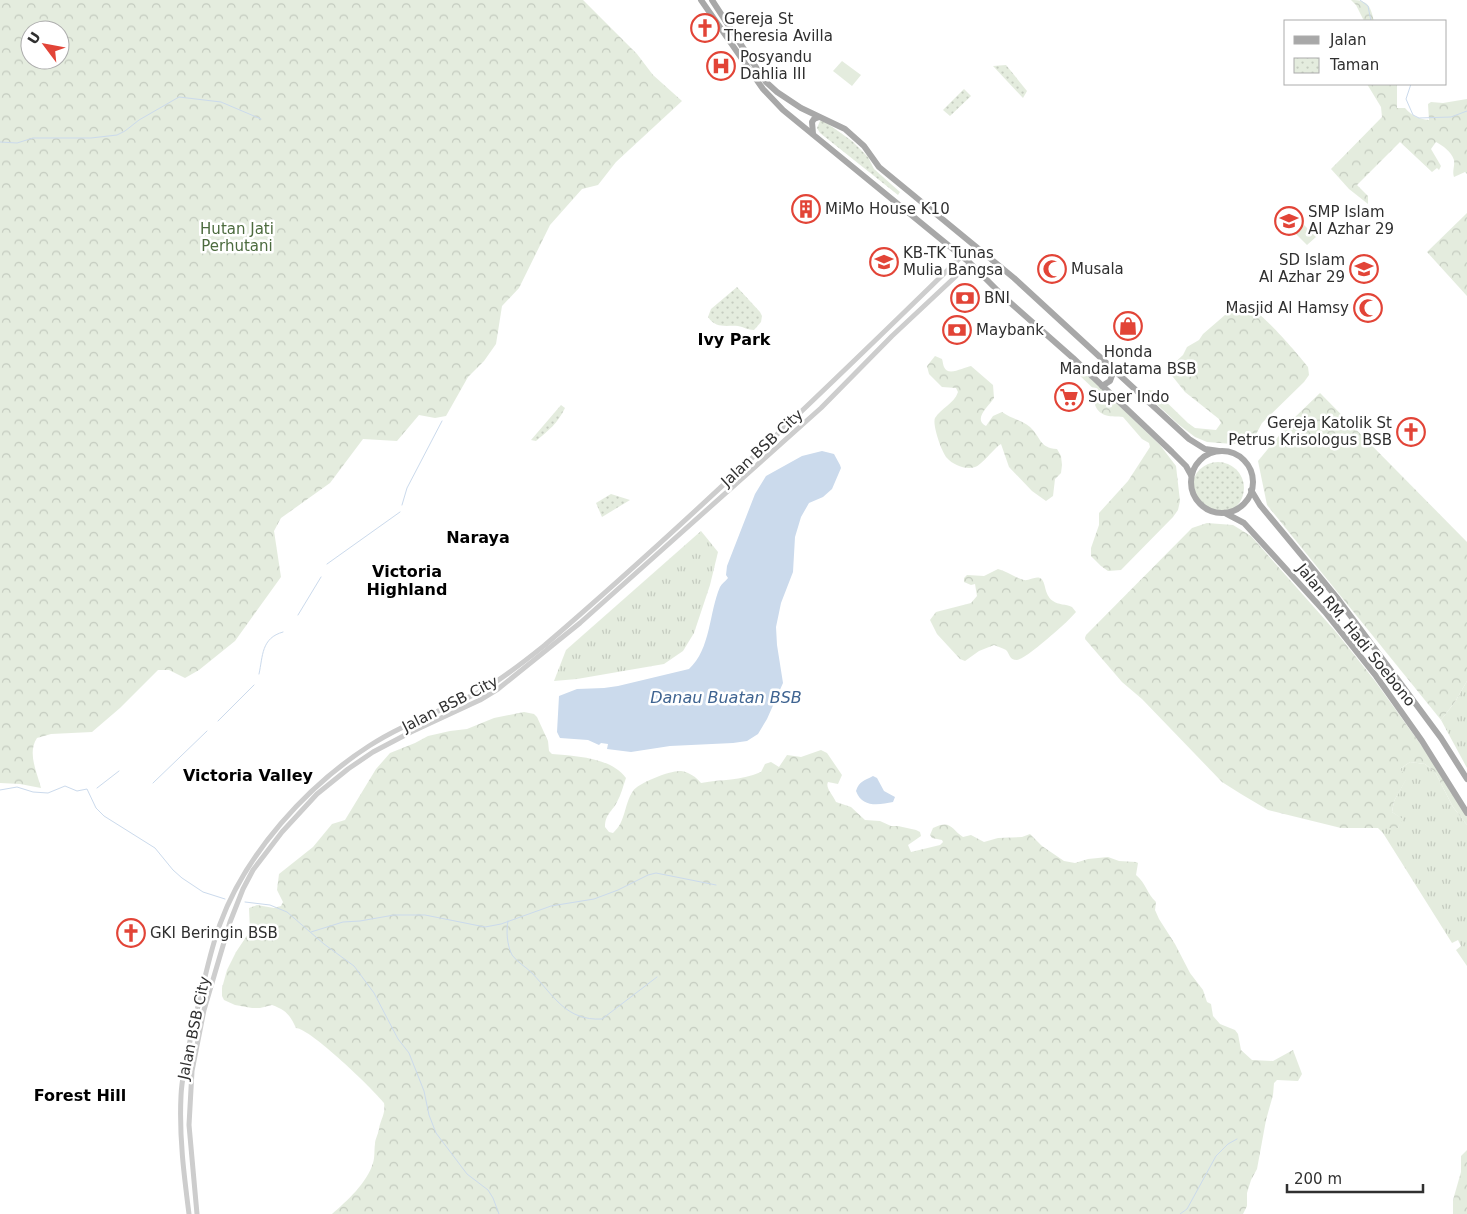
<svg xmlns="http://www.w3.org/2000/svg" width="1467" height="1214" font-family="'DejaVu Sans',sans-serif">
  <defs>
    <pattern id="grass-tufts" width="24" height="20" patternUnits="userSpaceOnUse" patternTransform="scale(1.25)"><rect width="24" height="20" fill="#e4ecde"/><path d="M3 7l-1-3M5 7V3M7 7l1-3M15 17l-1-3M17 17v-4M19 17l1-3" fill="none" stroke="#c4cbbf"/></pattern>
    <pattern id="forest-crowns" width="20" height="18" patternUnits="userSpaceOnUse" patternTransform="scale(1.25)"><rect width="20" height="18" fill="#e4ecde"/><path d="M2 6a3 3 0 1 1 6 0M12 15a3 3 0 1 1 6 0" fill="none" stroke="#c4cbbf"/></pattern>
    <pattern id="park-dots" width="8" height="8" patternUnits="userSpaceOnUse" patternTransform="scale(1.25)"><rect width="8" height="8" fill="#e4ecde"/><path d="M2 2h.1M6 6h.1" fill="none" stroke="#c4cbbf" stroke-width="1.8" stroke-linecap="round"/></pattern>
  </defs>
  <rect width="100%" height="100%" fill="#fff"/>
  <g fill="url(#grass-tufts)">
    <path d="M 701,531 L 718,552 L 710,585 L 694,633 L 683,651 L 664,664 L 577,679 L 554,681 L 566,650 Z"/>
    <path d="M 1467,681 L 1467,768 L 1441,720 L 1455,702 Z"/>
    <path d="M 1410,762 L 1425,764 L 1435,772 L 1453,807 L 1467,825 L 1467,966 L 1456,950 L 1461,946 L 1458,940 L 1452,943 L 1383,833 L 1378,828 L 1398,828 L 1402,819 L 1392,812 L 1394,801 L 1406,779 L 1400,769 Z"/>
  </g>
  <g fill="url(#forest-crowns)" fill-rule="evenodd">
    <path d="M 0,0 L 583,0 L 637,54 L 653,75 L 682,101 L 616,162 L 598,185 L 582,189 L 550,225 L 519,288 L 502,306 L 496,344 L 484,361 L 468,377 L 446,416 L 435,418 L 419,415 L 397,441 L 363,439 L 330,483 L 281,518 L 274,531 L 281,577 L 235,641 L 199,670 L 185,678 L 169,670 L 158,670 L 120,708 L 92,732 L 51,734 L 37,738 C 27,753 37,772 41,788 L 20,784 L 0,783 ZM 30,30 L 60,30 L 60,60 L 30,60 Z"/>
    <path d="M 1351,0 C 1368,0 1370,5 1374,21 L 1364,21 L 1356,5 Z"/>
    <path d="M 1367,84 L 1397,84 L 1397,108 L 1405,108 C 1412,116 1418,119 1429,120 L 1428,104 L 1431,102 L 1443,103 L 1467,99 L 1467,174 L 1465,172 L 1454,177 C 1452,171 1455,166 1454,160 C 1451,151 1443,146 1436,142 L 1431,149 L 1441,166 L 1439,170 L 1437,168 L 1432,172 L 1400,142 L 1357,185 L 1368,196 L 1368,204 L 1349,189 L 1331,169 L 1382,117 L 1381,107 Z"/>
    <path d="M 1467,213 L 1467,296 L 1427,252 Z"/>
    <path d="M 1240,301 C 1254,303 1298,354 1308,367 L 1309,375 L 1304,382 L 1262,423 L 1254,438 L 1250,440 L 1233,444 L 1207,442 L 1195,437 L 1178,424 L 1147,395 L 1147,391 L 1150,390 L 1155,391 L 1188,423 L 1195,428 L 1216,430 L 1221,423 L 1219,419 L 1185,392 L 1169,372 L 1168,369 L 1183,355 L 1187,347 L 1199,340 L 1203,334 L 1225,315 L 1230,308 Z"/>
    <path d="M 935,356 L 942,359 C 943,362 943,365 944,367 C 948,377 964,367 971,366 L 993,385 L 994,398 C 990,405 972,419 986,426 L 993,416 L 1002,412 C 1010,418 1023,421 1030,427 C 1041,437 1039,448 1057,449 L 1061,456 L 1062,465 L 1061,473 L 1055,479 L 1053,496 L 1046,501 L 1032,491 L 1009,467 L 1001,444 C 993,449 982,465 975,467 C 966,470 953,465 947,458 C 942,453 932,425 935,418 C 941,408 954,404 958,392 L 956,388 L 942,387 L 929,374 L 927,366 Z"/>
    <path d="M 1074,365 L 1079,367 L 1160,445 L 1176,466 L 1180,501 L 1178,510 L 1173,517 L 1121,570 L 1108,571 L 1101,566 L 1091,556 L 1091,548 L 1099,525 L 1099,513 L 1128,481 L 1150,447 L 1149,443 L 1142,439 L 1123,417 C 1112,416 1100,418 1095,405 L 1099,394 L 1077,373 L 1073,367 Z"/>
    <path d="M 1320,393 L 1467,542 L 1467,681 L 1455,702 L 1441,720 L 1267,505 L 1258,461 L 1292,420 Z"/>
    <path d="M 1207,523 L 1233,525 L 1251,536 L 1297,588 L 1336,632 L 1375,681 L 1429,756 L 1467,817 L 1467,825 L 1453,807 L 1435,772 L 1425,764 L 1410,762 L 1400,769 L 1407,778 L 1394,801 L 1392,812 L 1403,819 L 1398,828 L 1341,828 L 1268,810 L 1241,794 L 1222,782 L 1142,699 L 1122,682 L 1085,639 L 1086,635 L 1192,528 Z"/>
    <path d="M 998,569 C 1007,571 1015,578 1024,580 C 1029,581 1035,576 1040,578 C 1047,582 1043,594 1053,601 C 1058,605 1066,604 1072,607 L 1076,612 C 1070,620 1025,660 1017,660 C 1009,660 1010,654 1006,650 C 1003,648 998,647 994,645 L 979,651 L 965,661 L 960,659 L 937,634 L 930,620 L 936,612 L 971,603 L 977,596 L 975,584 L 971,585 L 964,582 L 964,578 L 967,575 L 984,576 Z"/>
    <path d="M 524,712 L 534,714 L 537,717 L 548,741 L 549,751 L 552,754 C 574,756 611,757 626,778 C 623,786 621,795 617,802 C 612,812 605,814 605,827 L 609,832 L 613,833 C 626,822 624,804 633,791 C 638,783 671,770 681,771 C 689,772 696,777 701,783 C 723,779 739,781 761,772 L 765,764 L 771,762 L 779,767 L 787,755 L 801,757 L 821,750 L 827,753 L 842,775 L 838,784 L 828,782 C 825,788 833,795 836,802 L 851,807 L 865,820 L 880,821 L 891,826 L 898,826 L 916,830 L 920,832 L 921,836 L 908,845 L 911,852 L 940,845 L 943,842 L 942,840 L 932,838 L 930,835 L 933,828 C 951,819 951,829 963,837 L 971,835 L 984,842 L 998,838 L 1022,837 L 1030,834 L 1042,846 L 1064,861 L 1075,863 L 1088,859 L 1108,857 L 1119,861 L 1136,862 L 1138,863 L 1136,875 C 1146,883 1147,894 1156,902 L 1155,910 L 1159,919 L 1175,944 L 1190,973 L 1203,990 L 1207,1002 L 1211,1004 L 1213,1016 L 1220,1024 L 1235,1030 L 1238,1034 L 1241,1050 L 1252,1060 L 1273,1061 L 1293,1050 L 1302,1074 L 1298,1081 L 1277,1080 L 1274,1083 L 1273,1095 L 1266,1120 L 1257,1169 L 1251,1180 L 1247,1193 L 1247,1206 L 1243,1214 L 332,1214 C 347,1201 367,1183 373,1163 C 375,1157 374,1151 375,1144 C 375,1139 378,1135 379,1129 C 380,1120 386,1114 384,1103 C 373,1089 311,1029 296,1028 C 290,1015 286,1010 272,1005 L 260,1008 L 252,1008 L 235,1005 L 224,1000 L 222,996 L 222,988 L 227,970 L 236,952 L 250,931 L 249,908 L 257,905 L 274,908 L 281,906 L 283,902 L 277,890 L 279,874 L 313,847 L 332,824 L 345,820 L 376,769 L 390,753 L 415,743 L 428,736 L 450,731 L 467,729 L 494,718 Z"/>
    <path d="M 1467,1150 L 1467,1214 L 1453,1214 L 1453,1200 L 1461,1172 L 1461,1156 Z"/>
  </g>
  <g fill="url(#park-dots)">
    <path d="M 1006,65 L 1027,91 L 1023,98 L 993,66 Z"/>
    <path d="M 964,89 L 971,96 L 950,116 L 943,110 Z"/>
    <path d="M 820,121 L 824,121 L 852,141 L 868,157 L 874,169 L 900,192 L 898,195 L 820,133 L 817,128 Z"/>
    <path d="M 737,287 L 760,312 L 762,316 L 761,322 L 754,330 C 748,330 744,327 738,326 C 726,325 716,329 708,317 L 711,309 Z"/>
    <path d="M 561,405 L 565,408 C 558,423 548,431 536,441 L 531,440 Z"/>
    <circle cx="1218" cy="488" r="26"/>
    <path d="M 611,494 L 630,500 L 602,517 L 596,503 Z"/>
  </g>
  <g fill="#e4ecde">
    <path d="M 842,61 L 861,75 L 852,86 L 833,71 Z"/>
    <path d="M 1300,221 L 1316,237 L 1307,245 L 1291,229 Z"/>
  </g>
  <g fill="#cbdaec">
    <path d="M 822,451 L 834,454 L 840,465 L 841,468 L 832,489 L 823,497 L 809,503 L 801,517 L 795,537 L 793,572 L 781,603 L 776,627 L 777,645 L 783,683 L 767,719 L 758,734 L 747,741 L 733,743 L 670,746 L 631,752 L 607,749 L 608,744 L 601,743 L 599,745 L 588,740 L 560,738 L 557,732 L 559,696 L 577,689 L 604,688 L 618,686 L 689,669 C 711,649 709,612 720,587 C 722,583 725,582 728,578 L 726,575 L 727,566 L 755,494 L 766,476 L 802,456 Z"/>
    <path d="M 873,776 L 877,778 L 884,791 L 895,797 L 893,802 C 879,805 862,808 856,791 C 859,781 864,781 873,776 Z"/>
  </g>
  <g fill="none" stroke-linecap="round" stroke-linejoin="round">
    <g stroke="#cbdaec" stroke-width="1">
      <path d="M 1360,0 L 1368,6 L 1371,21"/>
      <path d="M 1411,84 L 1406,99 L 1413,115 L 1419,118 L 1451,117 L 1467,111"/>
      <path d="M 0,142 L 17,143 L 33,138 L 91,138 L 117,135 L 125,131 L 139,120 L 179,97 L 221,102 L 261,119"/>
      <path d="M 402,505 L 407,488 L 442,421"/>
      <path d="M 327,564 L 400,512"/>
      <path d="M 298,615 L 321,577"/>
      <path d="M 259,674 C 263,656 261,638 283,632"/>
      <path d="M 218,721 L 254,685"/>
      <path d="M 153,783 L 207,731"/>
      <path d="M 97,788 L 119,771"/>
      <path d="M 0,790 L 17,787 L 33,792 L 48,793 L 65,786 L 77,791 L 87,789 L 96,808 L 104,816 L 155,848 L 173,870 L 182,878 L 203,892 L 225,899"/>
      <path d="M 245,902 L 270,905 L 287,912 L 324,944 L 354,966 L 374,993 L 398,1039 L 409,1053 L 424,1091 L 429,1115 L 436,1133 L 467,1174 L 488,1190 L 493,1198 L 499,1214"/>
      <path d="M 508,921 C 506,931 507,945 512,955 C 517,962 526,967 532,973 C 554,996 566,1021 602,1019 L 657,977"/>
      <path d="M 311,932 L 343,922 L 360,921 L 394,915 L 425,915 L 485,927 L 501,924 L 551,906 L 594,899 L 618,890 L 648,875 L 656,873 L 716,885"/>
      <path d="M 1180,1214 L 1187,1209 L 1216,1156 L 1228,1144 L 1237,1139"/>
    </g>
    <g stroke="#cdcdcd" stroke-width="5">
      <path d="M 189,1214 C 184,1175 179,1136 181,1096 C 182,1069 192,1034 198,1006 C 205,979 210,951 220,924 C 246,853 307,786 369,746 C 404,723 445,710 481,691 C 504,678 525,661 545,645 C 689,521 826,389 962,256"/>
      <path d="M 197,1214 L 189,1125 L 192,1071 L 204,1010 L 230,922 L 243,889 L 253,870 L 282,832 L 317,794 L 348,769 L 373,752 L 411,732 L 480,700 L 498,689 L 580,623 L 821,408 L 892,336 L 970,263"/>
    </g>
    <g stroke="#a8a8a8" stroke-width="6">
      <path d="M 701,0 L 763,89 L 783,110 L 970,263 L 1005,298 L 1073,358 L 1172,452 L 1186,466 L 1191,475"/>
      <path d="M 712,0 L 749,57 L 766,82 L 777,92 L 801,108 L 845,129 L 864,146 L 879,167 L 1014,278 L 1189,439 L 1205,449 L 1219,451"/>
      <path d="M 813,134 L 812,122 L 814,119 L 819,117"/>
      <path d="M 1102,386 L 1110,381 L 1114,370"/>
      <circle cx="1222" cy="482" r="31"/>
      <path d="M 1251,490 L 1260,505 L 1338,599 L 1441,738 L 1467,779"/>
      <path d="M 1225,513 L 1244,523 L 1325,612 L 1376,676 L 1422,741 L 1467,813"/>
    </g>
  </g>
  <defs>
    <symbol id="church-ring" viewBox="-11 -11 22 22"><circle r="9.5" fill="#fff" stroke="#e24437" stroke-width="1.5"/><path d="M-1.2-6h2.4v3.5h3.3v2.4h-3.3V6h-2.4V-.1h-3.3v-2.4h3.3Z" fill="#e24437"/></symbol>
    <symbol id="hospital-ring" viewBox="-11 -11 22 22"><circle r="9.5" fill="#fff" stroke="#e24437" stroke-width="1.5"/><path d="M-5-5h3v3.5h4V-5h3V5h-3V1.5h-4V5h-3Z" fill="#e24437"/></symbol>
    <symbol id="building-ring" viewBox="-11 -11 22 22"><circle r="9.5" fill="#fff" stroke="#e24437" stroke-width="1.5"/><path d="M-4-6H4V6H1V3H-1V6H-4ZM-2.5-4.3h1.7v1.8h-1.7ZM.8-4.3h1.7v1.8H.8ZM-2.5-1h1.7V.8h-1.7ZM.8-1h1.7V.8H.8Z" fill="#e24437"/></symbol>
    <symbol id="school-ring" viewBox="-11 -11 22 22"><circle r="9.5" fill="#fff" stroke="#e24437" stroke-width="1.5"/><path d="M0-5L7-2L0 1L-7-2ZM-4 1L0 2.5L4 1V4Q0 6-4 4Z" fill="#e24437"/></symbol>
    <symbol id="mosque-ring" viewBox="-11 -11 22 22"><circle r="9.5" fill="#fff" stroke="#e24437" stroke-width="1.5"/><path d="M3.5-4.9A6 6 0 1 0 3.5 4.9A5 5 0 1 1 3.5-4.9Z" fill="#e24437"/></symbol>
    <symbol id="bank-ring" viewBox="-11 -11 22 22"><circle r="9.5" fill="#fff" stroke="#e24437" stroke-width="1.5"/><path d="M-6-4H6V4H-6ZM0-2.3a2.3 2.3 0 1 0 0 4.6a2.3 2.3 0 1 0 0-4.6Z" fill="#e24437"/></symbol>
    <symbol id="shop-ring" viewBox="-11 -11 22 22"><circle r="9.5" fill="#fff" stroke="#e24437" stroke-width="1.5"/><path d="M-5-2.5h2.3a2.7 3.5 0 0 1 5.4 0H5L5.5 6h-11ZM-1.5-2.5h3a1.5 2.3 0 0 0-3 0Z" fill="#e24437"/></symbol>
    <symbol id="supermarket-ring" viewBox="-11 -11 22 22"><circle r="9.5" fill="#fff" stroke="#e24437" stroke-width="1.5"/><path d="M-6-5.5h2.5l.6 2H6L4.5 2H-2.5L-4.4-4H-6ZM-1.5 3.2a1.3 1.3 0 1 0 .1 0ZM3 3.2a1.3 1.3 0 1 0 .1 0Z" fill="#e24437"/></symbol>
  </defs>
  <g fill-rule="evenodd">
    <use href="#church-ring" x="689" y="12" width="32" height="32"/>
    <use href="#hospital-ring" x="705" y="50" width="32" height="32"/>
    <use href="#building-ring" x="790" y="193" width="32" height="32"/>
    <use href="#school-ring" x="1273" y="205" width="32" height="32"/>
    <use href="#school-ring" x="868" y="246" width="32" height="32"/>
    <use href="#mosque-ring" x="1036" y="253" width="32" height="32"/>
    <use href="#school-ring" x="1348" y="253" width="32" height="32"/>
    <use href="#bank-ring" x="949" y="282" width="32" height="32"/>
    <use href="#mosque-ring" x="1352" y="292" width="32" height="32"/>
    <use href="#shop-ring" x="1112" y="310" width="32" height="32"/>
    <use href="#bank-ring" x="941" y="314" width="32" height="32"/>
    <use href="#supermarket-ring" x="1053" y="381" width="32" height="32"/>
    <use href="#church-ring" x="1395" y="416" width="32" height="32"/>
    <use href="#church-ring" x="115" y="917" width="32" height="32"/>
  </g>
  <g text-anchor="middle" stroke-width="5" stroke-linejoin="round" paint-order="stroke">
    <g font-size="15" fill="#303030" stroke="#fff" text-anchor="start">
      <text x="724" y="24">Gereja St<tspan x="724" dy="17">Theresia Avilla</tspan></text>
      <text x="740" y="62">Posyandu<tspan x="740" dy="17">Dahlia III</tspan></text>
      <text x="825" y="214">MiMo House K10</text>
      <text x="1308" y="217">SMP Islam<tspan x="1308" dy="17">Al Azhar 29</tspan></text>
      <text x="903" y="258">KB-TK Tunas<tspan x="903" dy="17">Mulia Bangsa</tspan></text>
      <text x="1345" y="265" text-anchor="end">SD Islam<tspan x="1345" dy="17">Al Azhar 29</tspan></text>
      <text x="1071" y="274">Musala</text>
      <text x="984" y="303">BNI</text>
      <text x="1349" y="313" text-anchor="end">Masjid Al Hamsy</text>
      <text x="976" y="335">Maybank</text>
      <text x="1128" y="357" text-anchor="middle">Honda<tspan x="1128" dy="17">Mandalatama BSB</tspan></text>
      <text x="1088" y="402">Super Indo</text>
      <text x="1392" y="428" text-anchor="end">Gereja Katolik St<tspan x="1392" dy="17">Petrus Krisologus BSB</tspan></text>
      <text x="150" y="938">GKI Beringin BSB</text>
    </g>
    <g font-size="15" fill="#4c6b3e" stroke="#fff">
      <text x="237" y="234">Hutan Jati<tspan x="237" dy="17">Perhutani</tspan></text>
    </g>
    <g font-size="15" fill="#303030" stroke="#fff">
      <text transform="translate(762 448) rotate(-43)" y="5">Jalan BSB City</text>
      <text transform="translate(1356 635) rotate(51)" y="5">Jalan RM. Hadi Soebono</text>
      <text transform="translate(450 704) rotate(-27)" y="5">Jalan BSB City</text>
      <text transform="translate(194 1028) rotate(-78)" y="5">Jalan BSB City</text>
    </g>
    <g font-size="16" font-weight="bold" fill="#000" stroke="#fff">
      <text x="734" y="345">Ivy Park</text>
      <text x="478" y="543">Naraya</text>
      <text x="407" y="577">Victoria<tspan x="407" dy="18">Highland</tspan></text>
      <text x="248" y="781">Victoria Valley</text>
      <text x="80" y="1101">Forest Hill</text>
    </g>
    <g font-size="16" font-style="italic" fill="#3f6491" stroke="#fff">
      <text x="726" y="703">Danau Buatan BSB</text>
    </g>
  </g>
  <rect x="1284" y="20" width="162" height="65" fill="#ffffff" stroke="#acacac"/>
  <rect x="1294" y="36" width="25" height="8" fill="#a8a8a8" stroke="#acacac"/>
  <text x="1330" y="45" font-size="15" fill="#303030">Jalan</text>
  <rect x="1294" y="58" width="25" height="15" fill="url(#park-dots)" stroke="#acacac"/>
  <text x="1330" y="70" font-size="15" fill="#303030">Taman</text>
  <g transform="translate(45 45) rotate(302)"><circle r="24" fill="#ffffff" stroke="#acacac"/>
  <path d="M0-4L9 19L0 12L-9 19Z" fill="#e24437"/>
  <text y="-8" font-size="14" font-weight="bold" text-anchor="middle" fill="#303030">U</text>
  </g>
  <path d="M1287 1184v8h136v-8" fill="none" stroke="#303030" stroke-width="2.5"/>
  <text x="1294" y="1184" font-size="15" fill="#303030" stroke="#ffffff" stroke-width="4" paint-order="stroke">200 m</text>
</svg>
